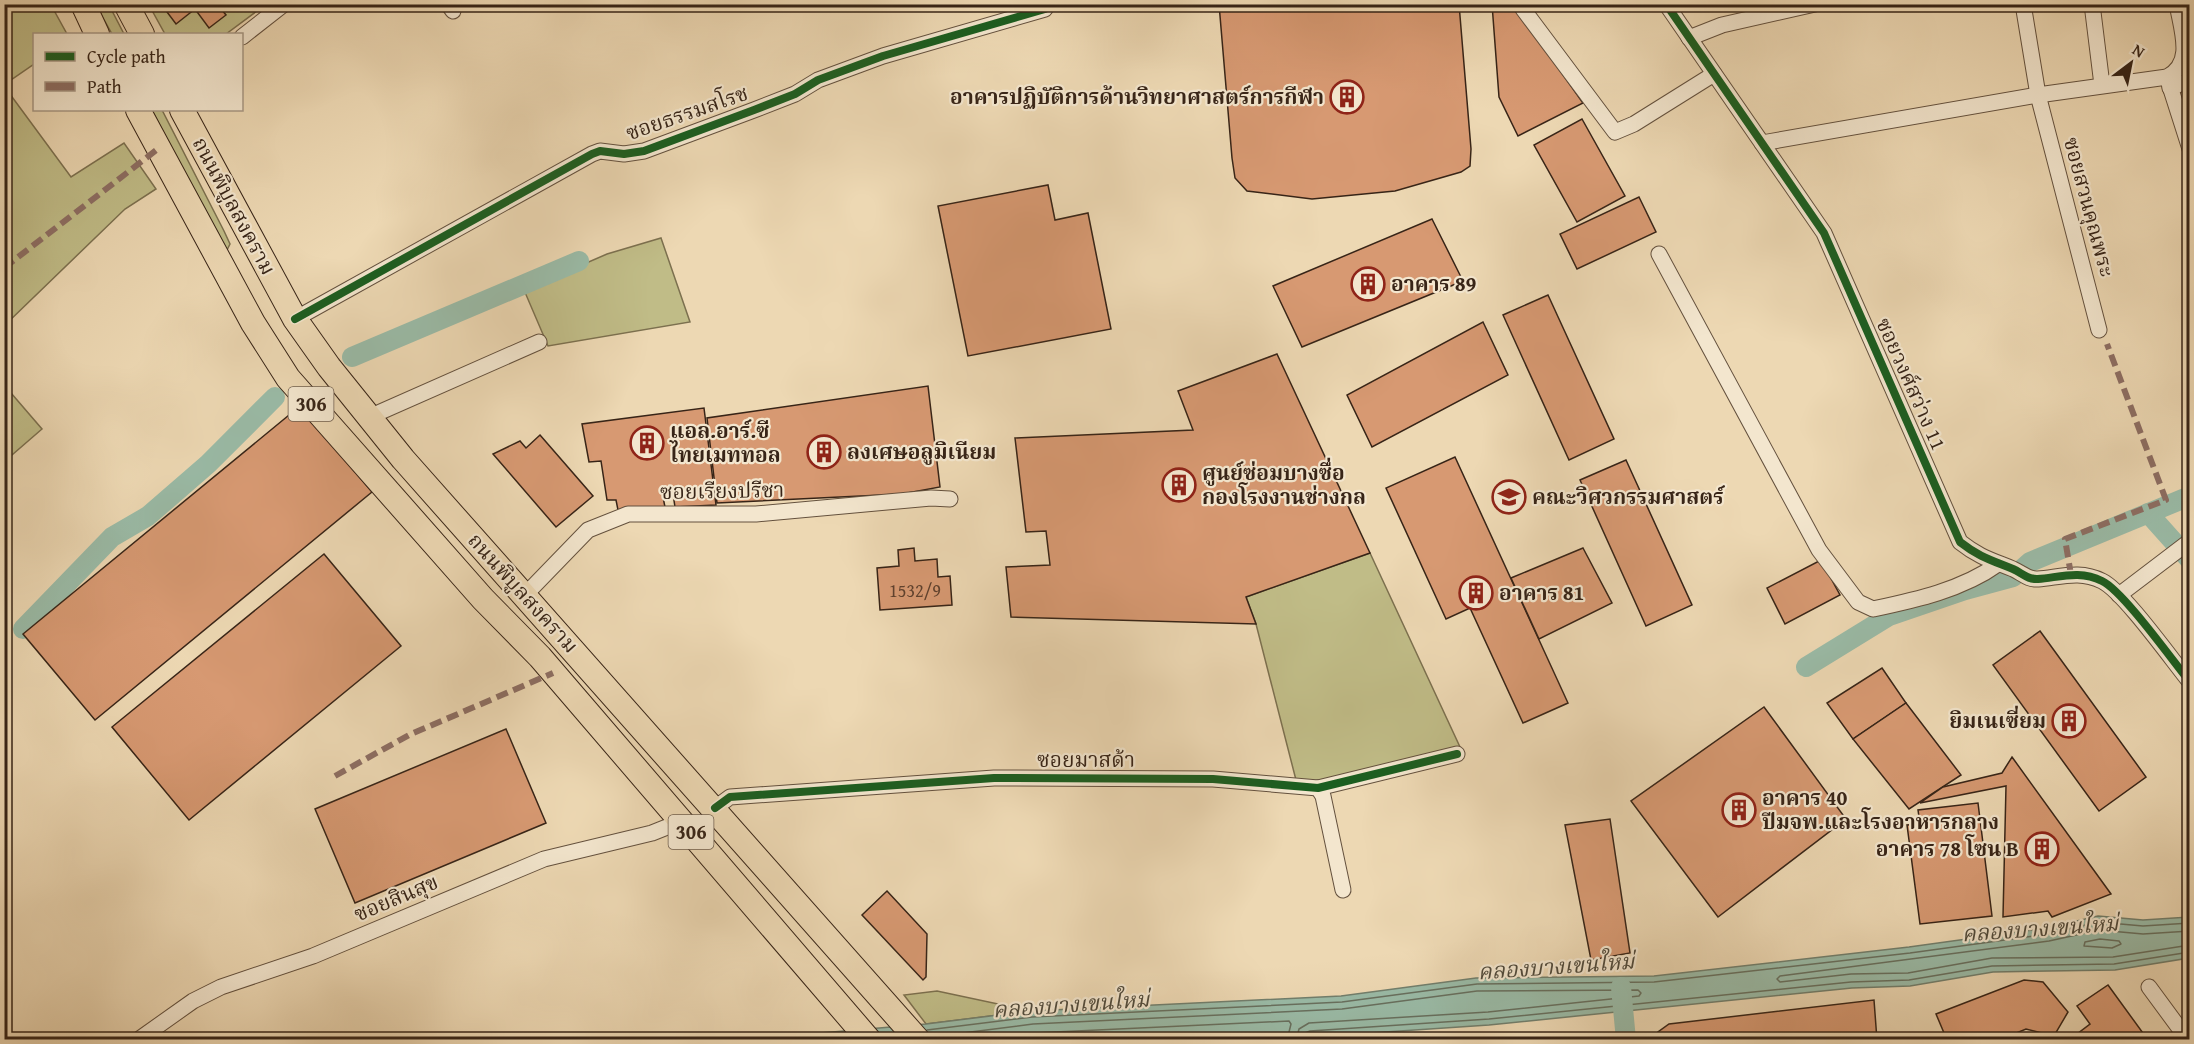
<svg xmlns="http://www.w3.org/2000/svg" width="2194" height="1044" font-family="'Gentium Book Plus','Noto Serif Thai',serif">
  <rect width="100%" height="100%" fill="#edd8b3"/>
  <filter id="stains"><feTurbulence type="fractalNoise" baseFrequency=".00333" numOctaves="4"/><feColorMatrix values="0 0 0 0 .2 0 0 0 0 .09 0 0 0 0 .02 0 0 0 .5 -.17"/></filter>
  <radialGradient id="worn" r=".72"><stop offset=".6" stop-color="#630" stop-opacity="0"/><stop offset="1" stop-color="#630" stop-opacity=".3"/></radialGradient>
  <g fill="#c0bc87" stroke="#7c704f" stroke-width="1.5">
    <path d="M 5,4 L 51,5 L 67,34 L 34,34 L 34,64 L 5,84 Z"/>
    <path d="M 96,5 L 109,5 L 124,34 L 112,34 Z"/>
    <path d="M 149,5 L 265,5 L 226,34 L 165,34 Z"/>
    <path d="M 4,86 L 71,177 L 124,143 L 156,189 L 125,209 L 5,325 Z"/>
    <path d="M 152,110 L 162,110 L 224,231 L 230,244 L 227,250 L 220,243 Z"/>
    <path d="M 661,238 L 690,322 L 548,346 L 524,290 L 607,254 Z"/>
    <path d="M 5,386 L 42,429 L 5,461 L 4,461 Z"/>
    <path d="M 1370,553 L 1460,747 L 1320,782 L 1296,780 L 1256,624 L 1246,597 Z"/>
    <path d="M 937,991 L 1031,1011 L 926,1024 L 904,995 Z"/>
  </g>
  <path fill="#9abba7" stroke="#727f6d" stroke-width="1.5" d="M 2098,916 L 2143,920 L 2189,917 L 2189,958 L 2115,970 L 1993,972 L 1910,986 L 1852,988 L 1489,1025 L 1265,1040 L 740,1040 L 926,1024 L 1031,1011 L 1341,996 L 1476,978 L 1654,976 L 1909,947 L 2047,928 Z"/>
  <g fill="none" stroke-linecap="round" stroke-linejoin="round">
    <g stroke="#68705f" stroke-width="1.5">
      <path d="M 2190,931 L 2143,934 L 2099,930 L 2049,941 L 1780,976 L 1777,979 L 1780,982 L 1851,974 L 1908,973 L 1992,958 L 2113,957 L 2190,945"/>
      <path d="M 2100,939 L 2119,941 L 2121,944 L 2112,948 L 2084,946 L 2085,942 Z"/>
      <path d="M 927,1030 L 1032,1017 L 1342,1002 L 1477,984 L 1654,982 L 1910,953 L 2048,934 L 2098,922 L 2143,926 L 2190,923"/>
      <path d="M 931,1037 L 1033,1024 L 1342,1009 L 1477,991 L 1638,990 L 1641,993 L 1639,996 L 1488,1012 L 1309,1023 L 1299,1029 L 1296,1040"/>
      <path d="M 983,1040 L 1034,1033 L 1289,1021 L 1291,1024 L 1287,1040"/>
      <path d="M 1304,1040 L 1305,1033 L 1310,1031 L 1489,1019 L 1851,982 L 1909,980 L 1992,966 L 2114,964 L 2190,952"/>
    </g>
    <g stroke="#9abba7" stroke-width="20">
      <path d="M 352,357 L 579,261"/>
      <path d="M 2148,513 L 2190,560"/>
      <path d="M 23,629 L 112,537 L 148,516 L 208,464 L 275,397"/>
      <path d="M 1806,667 L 1889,616 L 1965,590 L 2013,577 L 2030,562 L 2190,496"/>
      <path d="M 1621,987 L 1626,1040"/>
    </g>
  </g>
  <g fill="#d79972" stroke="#372417" stroke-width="1.5">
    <path d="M 161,4 L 217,4 L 226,15 L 209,28 L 195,9 L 176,24 Z"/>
    <path d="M 1219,4 L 1459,4 L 1471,149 L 1470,166 L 1461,172 L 1395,191 L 1312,199 L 1247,191 L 1235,178 L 1232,158 Z"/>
    <path d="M 1492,4 L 1513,4 L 1583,103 L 1518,136 L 1499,97 Z"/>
    <path d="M 1582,119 L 1625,196 L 1577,222 L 1534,145 Z"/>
    <path d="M 1048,185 L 1055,220 L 1088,213 L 1111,329 L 968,356 L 938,206 Z"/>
    <path d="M 1639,197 L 1656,232 L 1577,269 L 1560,234 Z"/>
    <path d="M 1432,219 L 1463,281 L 1302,347 L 1273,286 Z"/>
    <path d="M 1548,295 L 1614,439 L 1569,460 L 1503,315 Z"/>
    <path d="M 1483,322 L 1508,375 L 1372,447 L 1347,395 Z"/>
    <path d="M 1277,354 L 1370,553 L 1246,597 L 1256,624 L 1011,617 L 1006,567 L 1050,565 L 1046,531 L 1026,532 L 1015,438 L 1193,430 L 1178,391 Z"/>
    <path d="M 928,386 L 940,487 L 902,494 L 717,503 L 707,418 Z"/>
    <path d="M 300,406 L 372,492 L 95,720 L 23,634 Z"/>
    <path d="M 704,408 L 716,505 L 675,507 L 673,494 L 663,497 L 665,507 L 618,510 L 616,500 L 607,500 L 601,461 L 589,462 L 582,424 Z"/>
    <path d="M 540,435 L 593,496 L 556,527 L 493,454 L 520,441 L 526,448 Z"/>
    <path d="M 1455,457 L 1568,703 L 1523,723 L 1470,608 L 1446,619 L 1386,488 Z"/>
    <path d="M 1626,460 L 1692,605 L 1646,626 L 1580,480 Z"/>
    <path d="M 914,548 L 915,561 L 937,559 L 938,577 L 950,576 L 952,605 L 880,610 L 877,568 L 899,566 L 898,550 Z"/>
    <path d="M 1583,548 L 1612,603 L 1539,639 L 1511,578 Z"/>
    <path d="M 324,554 L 401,646 L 189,820 L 112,727 Z"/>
    <path d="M 1821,560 L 1840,595 L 1785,624 L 1767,588 Z"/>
    <path d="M 2040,631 L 2146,777 L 2099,811 L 1993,665 Z"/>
    <path d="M 1882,668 L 1906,703 L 1853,739 L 1827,703 Z"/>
    <path d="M 1906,703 L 1961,775 L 1909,809 L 1853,739 Z"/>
    <path d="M 1764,707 L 1846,819 L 1718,917 L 1631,801 Z"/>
    <path d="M 506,729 L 546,823 L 355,903 L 315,809 Z"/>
    <path d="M 2012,757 L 2111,894 L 2052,917 L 2048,911 L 2003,917 L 2006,786 L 1920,803 L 1943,787 L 2002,773 Z"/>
    <path d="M 1978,803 L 1992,916 L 1920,924 L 1907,825 L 1920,824 L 1918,810 Z"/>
    <path d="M 1610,819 L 1630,953 L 1591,960 L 1565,825 Z"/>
    <path d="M 887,891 L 927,934 L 926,977 L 923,980 L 862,915 Z"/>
    <path d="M 2024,980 L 2043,982 L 2068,1012 L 2054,1036 L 2026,1029 L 1999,1040 L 1947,1040 L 1936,1014 Z"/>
    <path d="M 2108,985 L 2148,1040 L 2069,1040 L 2090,1024 L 2077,1006 Z"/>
    <path d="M 1874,1000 L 1877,1040 L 1664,1040 L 1658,1032 L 1669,1024 Z"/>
  </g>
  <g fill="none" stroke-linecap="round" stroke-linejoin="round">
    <defs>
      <g id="street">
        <path d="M 448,4 L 453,11"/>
        <path d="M 1666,4 L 1824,233 L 1960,542 C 1979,557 1991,560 2013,569 C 2022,573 2028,580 2038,579 C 2061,577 2080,570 2102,581 C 2123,591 2172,660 2190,682"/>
        <path d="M 2023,4 L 2038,95 L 2099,330"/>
        <path d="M 2092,4 L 2102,85"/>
        <path d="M 1523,9 L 1615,132 L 1634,124 L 1714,74"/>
        <path d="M 242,37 L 284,4"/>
        <path d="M 1689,38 L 1722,25 L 1815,4"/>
        <path d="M 2167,77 L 2190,149"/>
        <path d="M 2170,88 L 2190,80"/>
        <path d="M 1762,143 L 2038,95 L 2167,77 C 2194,63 2182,32 2177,4"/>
        <path d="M 1659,254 L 1819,550 L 1858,602 L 1873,609 C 1915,600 1962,590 1998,564"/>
        <path d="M 295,319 L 592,154 L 600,151 L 624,154 L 644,151 L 754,110 L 795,94 L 818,80 L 883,56 L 1045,9"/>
        <path d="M 369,417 L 539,342"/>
        <path d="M 526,594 L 588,530 L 628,514 L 756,514 L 931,498 L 950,499"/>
        <path d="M 2119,595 L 2190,541"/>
        <path d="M 1318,788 L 1323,796 L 1343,890"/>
        <path d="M 715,808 L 730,797 L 994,778 L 1213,779 L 1318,788 L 1457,754"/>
        <path d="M 2149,987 L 2188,1040"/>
        <path d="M 138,1040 L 193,1001 L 221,987 L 313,956 L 544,859 L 652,833 L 682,821"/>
      </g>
      <g id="primary">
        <path d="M 83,4 L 97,34"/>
        <path d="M 126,4 L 142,34"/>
        <path d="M 138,110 L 253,323 L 288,378 L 483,599 L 540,657 L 869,1040"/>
        <path d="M 182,110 L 295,319 L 329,367 L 403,459 L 918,1040"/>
      </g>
    </defs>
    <use href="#street" stroke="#64513e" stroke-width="17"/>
    <use href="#primary" stroke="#372417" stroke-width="26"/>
    <use href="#street" stroke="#f3e6ce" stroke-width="15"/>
    <use href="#primary" stroke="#edd8b3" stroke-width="24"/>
    <g stroke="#8d6e63" stroke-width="6" stroke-dasharray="12 6" stroke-linecap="butt">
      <path d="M 4,268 L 159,148"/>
      <path d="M 2071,575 L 2065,539 L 2166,500 L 2107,344"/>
      <path d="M 335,776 L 409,735 L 553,673"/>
    </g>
    <defs>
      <g id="cycleway">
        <path d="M 1666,4 L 1824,233 L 1960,542 C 1979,557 1991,560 2013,569 C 2022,573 2028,580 2038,579 C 2061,577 2080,570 2102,581 C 2123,591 2172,660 2190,682"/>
        <path d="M 295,319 L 592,154 L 600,151 L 624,154 L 644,151 L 754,110 L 795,94 L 818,80 L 883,56 L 1045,9"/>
        <path d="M 715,808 L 730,797 L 994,778 L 1213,779 L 1318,788 L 1457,754"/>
      </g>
    </defs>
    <use href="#cycleway" stroke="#f3e6ce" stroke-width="11"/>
    <use href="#cycleway" stroke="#1b5e20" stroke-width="8"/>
  </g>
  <defs>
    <symbol id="building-ring" viewBox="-11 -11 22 22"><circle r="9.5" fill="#f3e6ce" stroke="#8f2418" stroke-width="1.5"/><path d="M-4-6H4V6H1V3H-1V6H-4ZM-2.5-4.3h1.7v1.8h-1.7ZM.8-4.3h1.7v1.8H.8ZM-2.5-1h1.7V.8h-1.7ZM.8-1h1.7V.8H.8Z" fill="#8f2418"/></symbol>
    <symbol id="university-ring" viewBox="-11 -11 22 22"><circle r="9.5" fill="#f3e6ce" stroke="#8f2418" stroke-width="1.5"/><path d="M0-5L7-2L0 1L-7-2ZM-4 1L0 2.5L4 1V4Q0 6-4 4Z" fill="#8f2418"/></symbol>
  </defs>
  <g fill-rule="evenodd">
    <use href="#building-ring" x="1328" y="78" width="38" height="38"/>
    <use href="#building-ring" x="1349" y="265" width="38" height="38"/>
    <use href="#building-ring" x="628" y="424" width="38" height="38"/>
    <use href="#building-ring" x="805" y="433" width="38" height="38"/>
    <use href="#building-ring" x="1160" y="466" width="38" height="38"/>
    <use href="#university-ring" x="1490" y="478" width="38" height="38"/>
    <use href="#building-ring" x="1457" y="574" width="38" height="38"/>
    <use href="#building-ring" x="2050" y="702" width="38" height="38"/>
    <use href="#building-ring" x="1720" y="791" width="38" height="38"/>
    <use href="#building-ring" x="2023" y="830" width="38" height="38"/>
  </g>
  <g text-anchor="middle" stroke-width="4.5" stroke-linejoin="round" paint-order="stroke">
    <g font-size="18" fill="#5f412e">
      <text x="915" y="597">1532/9</text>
    </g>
    <g fill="#f3e6ce" stroke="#6f5e4e" stroke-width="1.5">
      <rect x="288.5" y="387" width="45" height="34" rx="4.5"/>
      <rect x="668.5" y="815" width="45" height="34" rx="4.5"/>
    </g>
    <g font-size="20" font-weight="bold" fill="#372417">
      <text x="311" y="411">306</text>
      <text x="691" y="839">306</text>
    </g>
    <g font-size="21" font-weight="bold" fill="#372417" stroke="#f3e6ce" text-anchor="start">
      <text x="1324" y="104" text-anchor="end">อาคารปฏิบัติการด้านวิทยาศาสตร์การกีฬา</text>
      <text x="1391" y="291">อาคาร 89</text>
      <text x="670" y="438">แอล.อาร์.ซี<tspan x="670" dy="24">ไทยเมททอล</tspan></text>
      <text x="847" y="459">ลงเศษอลูมิเนียม</text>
      <text x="1202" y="480">ศูนย์ซ่อมบางซื่อ<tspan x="1202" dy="24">กองโรงงานช่างกล</tspan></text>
      <text x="1532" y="504">คณะวิศวกรรมศาสตร์</text>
      <text x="1499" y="600">อาคาร 81</text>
      <text x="2046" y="728" text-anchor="end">ยิมเนเซี่ยม</text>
      <text x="1762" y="805">อาคาร 40<tspan x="1762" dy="24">ปีมจพ.และโรงอาหารกลาง</tspan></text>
      <text x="2019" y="856" text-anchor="end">อาคาร 78 โซน B</text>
    </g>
    <g font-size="21" fill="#372417" stroke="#f3e6ce">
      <text transform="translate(687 113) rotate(-19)" y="7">ซอยธรรมสโรช</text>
      <text transform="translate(234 206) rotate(62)" y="7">ถนนพิบูลสงคราม</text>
      <text transform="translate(2089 207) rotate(75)" y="7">ซอยสวนคุณพระ</text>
      <text transform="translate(1911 384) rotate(66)" y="7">ซอยวงศ์สว่าง 11</text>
      <text transform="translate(722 491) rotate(-1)" y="7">ซอยเรียงปรีชา</text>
      <text transform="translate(523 593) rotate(48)" y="7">ถนนพิบูลสงคราม</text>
      <text x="1086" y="767">ซอยมาสด้า</text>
      <text transform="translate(396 898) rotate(-23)" y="7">ซอยสินสุข</text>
    </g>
    <g font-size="22" font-style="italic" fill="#504a3b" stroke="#f3e6ce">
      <text transform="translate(2040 928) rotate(-4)" y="8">คลองบางเขนใหม่</text>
      <text transform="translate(1556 966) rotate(-4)" y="8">คลองบางเขนใหม่</text>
      <text transform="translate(1071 1004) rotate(-4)" y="8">คลองบางเขนใหม่</text>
    </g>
  </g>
  <rect width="2194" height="1044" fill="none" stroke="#edd8b3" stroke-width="24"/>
  <rect x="6" y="6" width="2182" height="1032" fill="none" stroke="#372417" stroke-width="3"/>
  <rect x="12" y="12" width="2170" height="1020" fill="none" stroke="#372417" stroke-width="1.5"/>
  <rect x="33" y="33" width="210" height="78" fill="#f3e6ce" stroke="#a89885" stroke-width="1.5"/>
  <rect x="45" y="52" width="30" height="9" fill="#1b5e20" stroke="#a89885" stroke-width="1.5"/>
  <text x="87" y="63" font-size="18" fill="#372417">Cycle path</text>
  <rect x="45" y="82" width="30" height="9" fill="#8d6e63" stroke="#a89885" stroke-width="1.5"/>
  <text x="87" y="93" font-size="18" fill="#372417">Path</text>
  <g transform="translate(2131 63) rotate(32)" stroke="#f3e6ce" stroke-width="4.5" paint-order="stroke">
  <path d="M0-4.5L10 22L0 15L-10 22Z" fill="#372417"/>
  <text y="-9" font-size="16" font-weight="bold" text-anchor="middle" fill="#372417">N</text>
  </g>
  <rect width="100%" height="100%" filter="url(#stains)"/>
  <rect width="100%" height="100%" fill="url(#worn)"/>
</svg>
